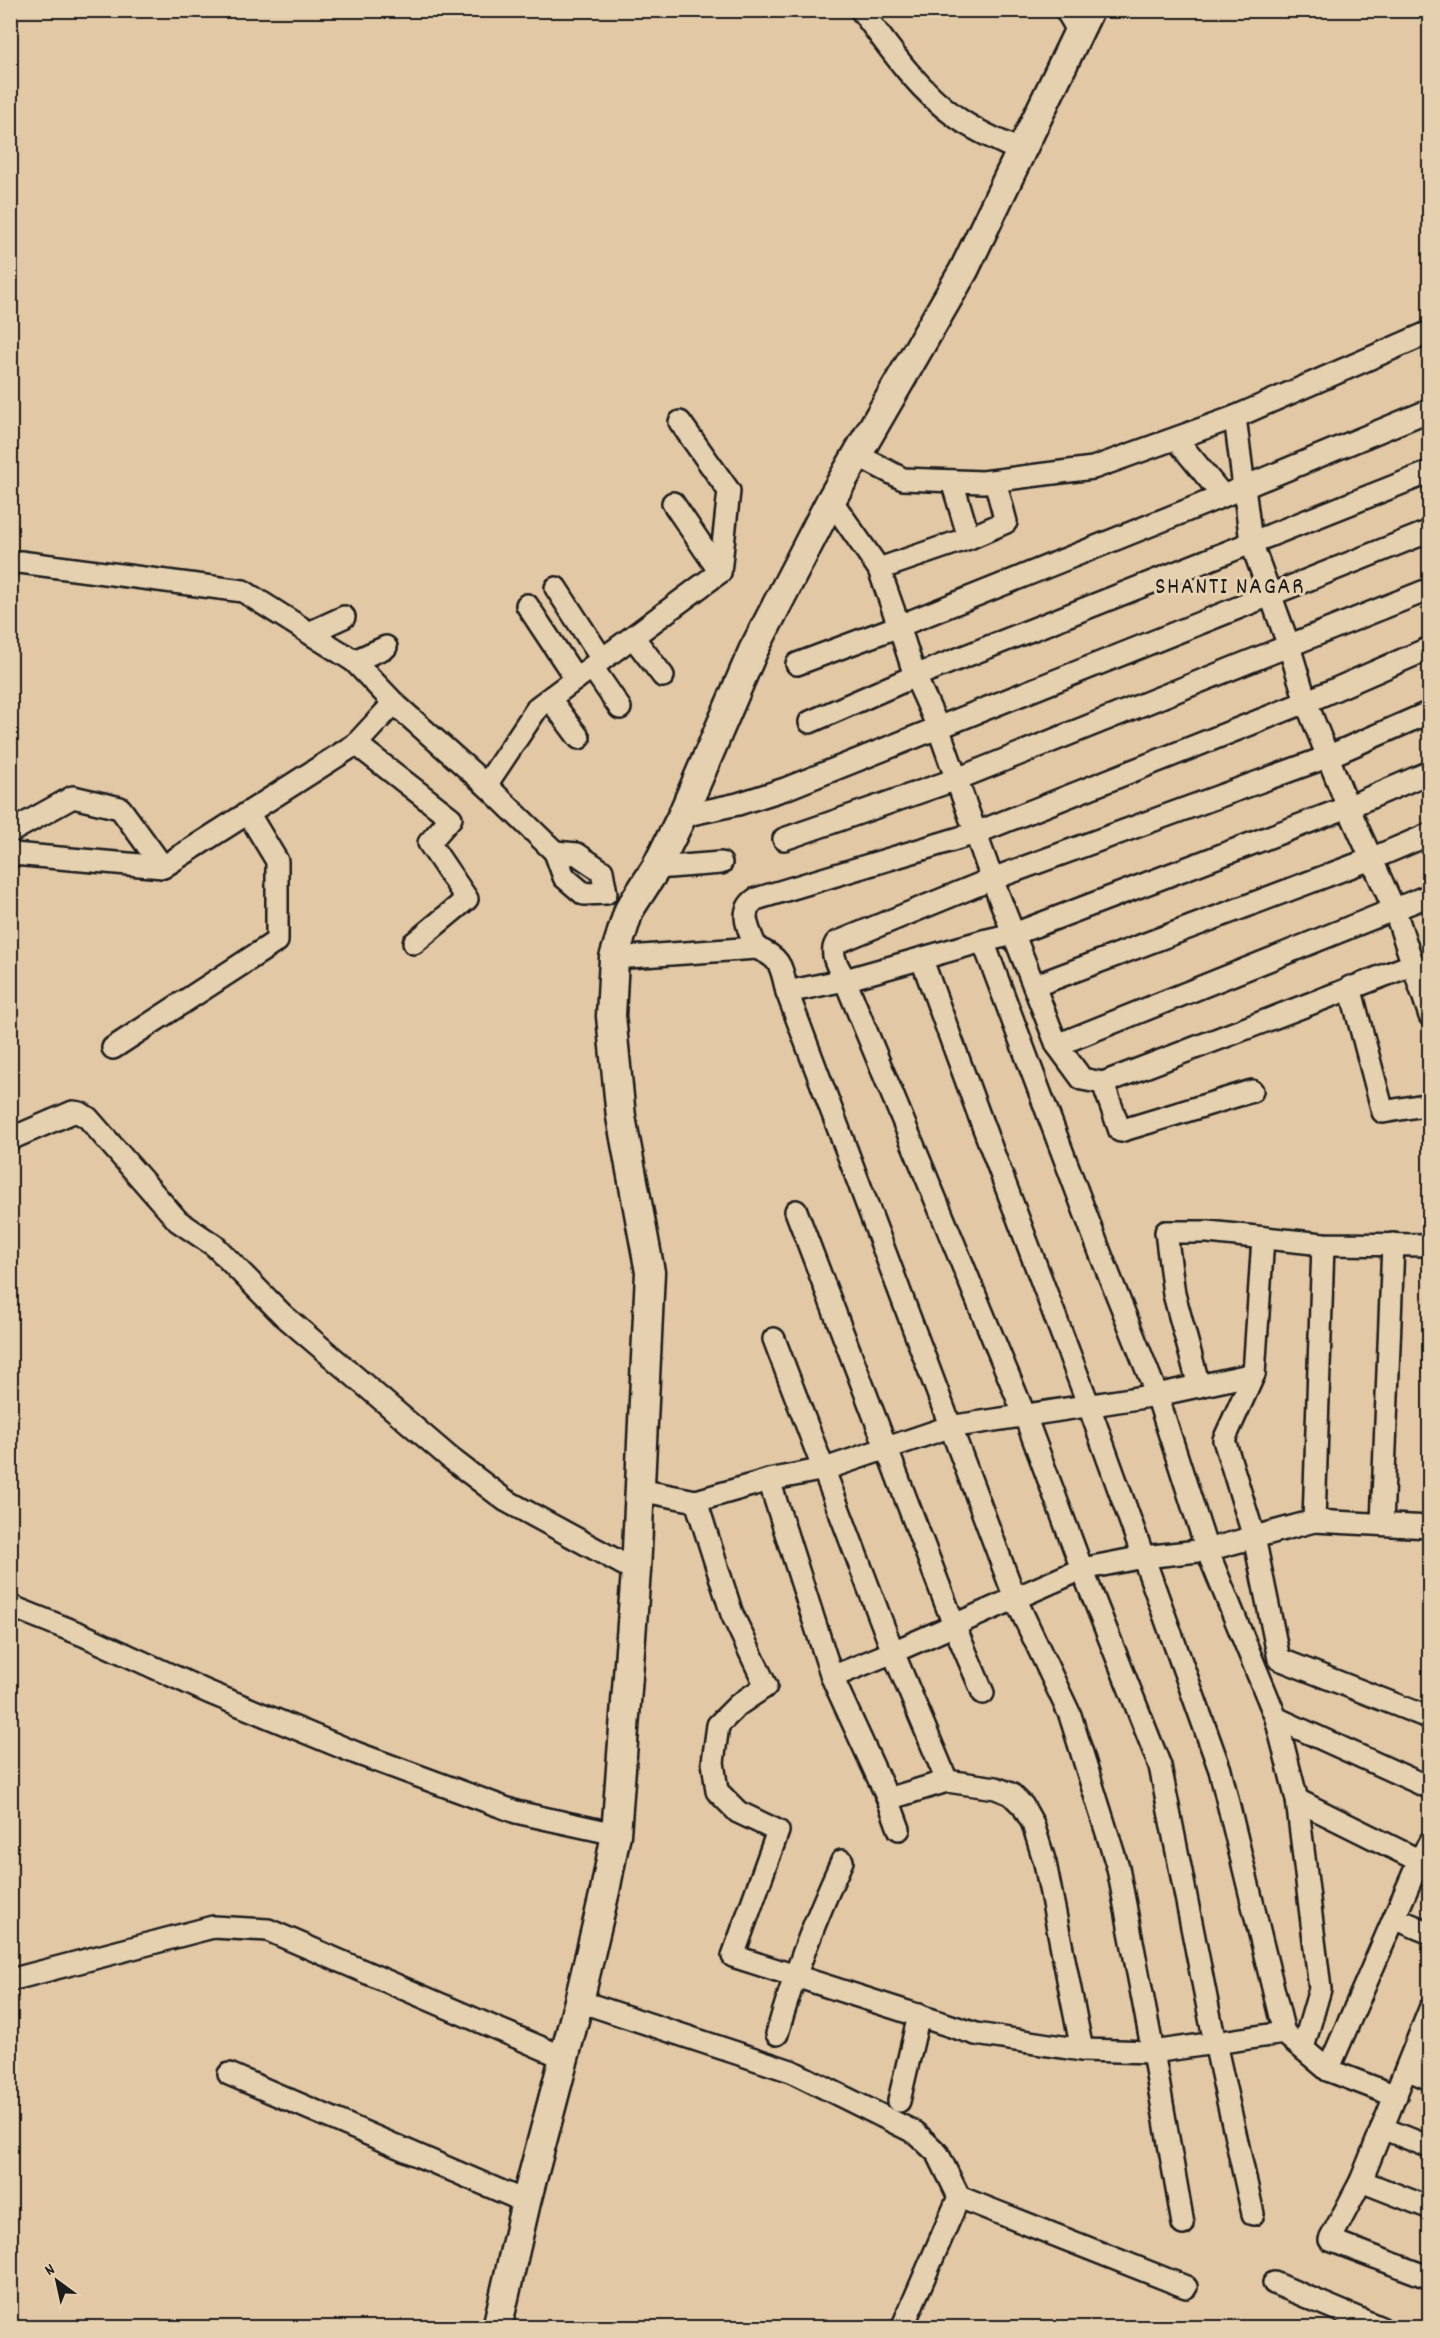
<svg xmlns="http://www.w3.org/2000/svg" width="1440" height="2338" font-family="Dekko,sans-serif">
  <rect width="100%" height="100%" fill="#e3c8a5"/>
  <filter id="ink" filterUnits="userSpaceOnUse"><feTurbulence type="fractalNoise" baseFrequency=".0167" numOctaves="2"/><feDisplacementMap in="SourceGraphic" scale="12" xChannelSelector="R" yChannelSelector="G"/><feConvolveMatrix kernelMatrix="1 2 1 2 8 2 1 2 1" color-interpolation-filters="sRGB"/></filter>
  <g filter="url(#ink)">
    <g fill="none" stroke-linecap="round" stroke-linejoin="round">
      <defs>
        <g id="street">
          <path d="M 861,10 C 890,49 917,89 956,117 C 976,132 1001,141 1022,152"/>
          <path d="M 1066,10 L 1078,30"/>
          <path d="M 1235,417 L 1251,542 L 1289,646 L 1306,702 L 1348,807 L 1395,911 L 1430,1016"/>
          <path d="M 1176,439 L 1223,496"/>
          <path d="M 859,456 L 903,479 L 983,482 L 1093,468 L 1235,417 L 1430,332"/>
          <path d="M 952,481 L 969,538"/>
          <path d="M 673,503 L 720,572"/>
          <path d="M 10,564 L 20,562 L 243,591 L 354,661 L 394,703 L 486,785 L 555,852"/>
          <path d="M 879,569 L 969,538 L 1006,522 L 995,481"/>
          <path d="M 556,588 L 602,659"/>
          <path d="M 527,605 L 576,679"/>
          <path d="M 311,632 L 344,617"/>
          <path d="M 633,637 L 663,676"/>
          <path d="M 354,661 L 386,647"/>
          <path d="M 797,664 L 899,626 L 879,569 L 831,500"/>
          <path d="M 592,667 L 620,708"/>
          <path d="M 550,699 L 579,738"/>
          <path d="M 810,722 L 915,676 L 1430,472"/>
          <path d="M 356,744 L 451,818 L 429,843 L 467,899 L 414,943"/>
          <path d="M 486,785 L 538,707 L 720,572 L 729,491 L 680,422"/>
          <path d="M 682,816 L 738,804 L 785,789 L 1430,531"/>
          <path d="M 10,832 L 73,797 L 120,808 L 163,867"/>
          <path d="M 784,839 L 957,779 L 1430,589"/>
          <path d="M 10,850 L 13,854 L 163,867 L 356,744 L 394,703"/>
          <path d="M 555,852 L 577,854 L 602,871 L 606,893 L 584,894 L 564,877 Z"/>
          <path d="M 656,868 L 721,863"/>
          <path d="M 983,941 L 1101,1255 L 1157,1395 L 1207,1550 L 1276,1718 L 1297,1800 L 1320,1989 L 1303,2048"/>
          <path d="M 756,948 C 750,931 737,912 756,899 L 976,833 L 1306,702 L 1430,648"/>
          <path d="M 614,958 L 756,948 C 782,958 781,967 787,992 L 845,980 L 983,941 L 1014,934 L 1348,807 L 1430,772"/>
          <path d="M 922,960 L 983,1126 L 1089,1406 L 1220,1770 L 1284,2033"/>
          <path d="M 1034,986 L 1371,859 L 1430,834"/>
          <path d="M 1350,987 L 1383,1112 L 1430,1104"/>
          <path d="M 787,992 L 1015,1598 L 1070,1715 L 1118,1868 L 1153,2052 L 1183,2224"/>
          <path d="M 1057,1045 L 1430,895"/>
          <path d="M 113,1048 L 277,941 L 277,861 L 248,813"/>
          <path d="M 1103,1083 L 1414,964"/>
          <path d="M 1252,1091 L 1120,1131 L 1103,1083 L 1082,1079 L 1057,1045 L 992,879 L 938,727 L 915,676 L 899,626 L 1223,496 L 1430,410"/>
          <path d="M 10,1139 L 73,1112 L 80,1113 L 88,1118 L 178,1221 L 215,1246 L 283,1315 L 450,1458 L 505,1500 L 636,1571"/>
          <path d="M 796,1211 L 954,1625 L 983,1693"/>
          <path d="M 1263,1238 L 1254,1374 L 1224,1440 L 1254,1537 L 1279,1659 L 1430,1718"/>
          <path d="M 774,1339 L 893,1652 L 947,1781"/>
          <path d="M 1199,1386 L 1174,1294 L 1166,1232 L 1208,1232 L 1323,1244 L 1430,1245"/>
          <path d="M 769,1480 L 832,1677 L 888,1799"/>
          <path d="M 639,1490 L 696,1501 L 769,1480 L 825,1469 L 949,1427 L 1157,1395 L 1254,1374"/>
          <path d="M 696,1501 L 732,1614 L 766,1686 L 738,1705 L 718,1725 L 713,1762 L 717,1791 L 738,1812 L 778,1831 L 733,1956 L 976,2034 L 1082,2050 L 1153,2052 L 1284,2033 L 1328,2070 L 1396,2096"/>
          <path d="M 1314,1521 L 1323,1244"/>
          <path d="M 1382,1524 L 1393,1244"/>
          <path d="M 10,1606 L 83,1635 L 208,1692 L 356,1753 L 516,1812 L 616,1834"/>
          <path d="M 832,1677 L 893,1652 L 1082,1569 L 1144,1557 L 1207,1550 L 1314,1521 L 1430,1527"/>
          <path d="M 1276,1718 L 1430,1788"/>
          <path d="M 1297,1800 L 1430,1866"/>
          <path d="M 899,1829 L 888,1799 L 947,1781 L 996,1788 L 1011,1794 L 1023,1806 L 1033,1824 L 1045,1863 L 1082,2050"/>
          <path d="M 1394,1918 L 1430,1933"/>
          <path d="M 10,1980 L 213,1927 L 268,1930 L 565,2058"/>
          <path d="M 579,2001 L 791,2071 L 916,2133 L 938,2154 L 959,2197 L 1186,2287"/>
          <path d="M 1430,2009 L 1361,2181 L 1330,2240 L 1430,2278"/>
          <path d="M 777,2034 C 794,1974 816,1917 842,1861"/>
          <path d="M 1407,2069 L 1430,2079"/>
          <path d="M 1328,2070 L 1419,1861 L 1430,1842"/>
          <path d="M 229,2074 L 526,2202"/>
          <path d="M 899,2101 L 919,2015"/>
          <path d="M 1382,2128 L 1430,2147"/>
          <path d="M 1361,2181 L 1430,2208"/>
          <path d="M 1253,2214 L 1215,2043 L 1160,1766 L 1082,1569 L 1025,1416 L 845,980 C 839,968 829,955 836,943 L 992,879 L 1327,757 L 1430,712"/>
          <path d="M 1274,2283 L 1381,2328"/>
          <path d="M 902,2328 L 959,2197"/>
        </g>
        <path id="secondary" d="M 497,2328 L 526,2202 L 579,2001 L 605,1891 L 616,1834 L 636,1571 L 650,1272 L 621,1117 L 611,1016 L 614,958 L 629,910 L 656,868 L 682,816 L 753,651 L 831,500 L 964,270 L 1089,10"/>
      </defs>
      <use href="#street" stroke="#1c1c1c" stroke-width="26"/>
      <use href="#secondary" stroke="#1c1c1c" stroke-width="33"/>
      <use href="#street" stroke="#e5d1af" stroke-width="21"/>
      <use href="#secondary" stroke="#e5d1af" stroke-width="28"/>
    </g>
  </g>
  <g text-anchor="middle" stroke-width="6" stroke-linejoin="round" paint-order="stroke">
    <g font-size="24" letter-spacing="1.5" fill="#1c1c1c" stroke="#e5d1af">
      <text x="1230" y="593">SHANTI NAGAR</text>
    </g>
  </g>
  <rect width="1440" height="2338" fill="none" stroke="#e5d1af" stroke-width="36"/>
  <rect x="18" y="18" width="1404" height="2302" fill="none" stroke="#1c1c1c" stroke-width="2" filter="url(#ink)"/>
  <g transform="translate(57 2281) rotate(327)" stroke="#e5d1af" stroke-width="4.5" paint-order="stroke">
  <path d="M0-4.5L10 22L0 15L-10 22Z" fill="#1c1c1c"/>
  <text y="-9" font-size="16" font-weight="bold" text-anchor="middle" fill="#1c1c1c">N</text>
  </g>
</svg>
